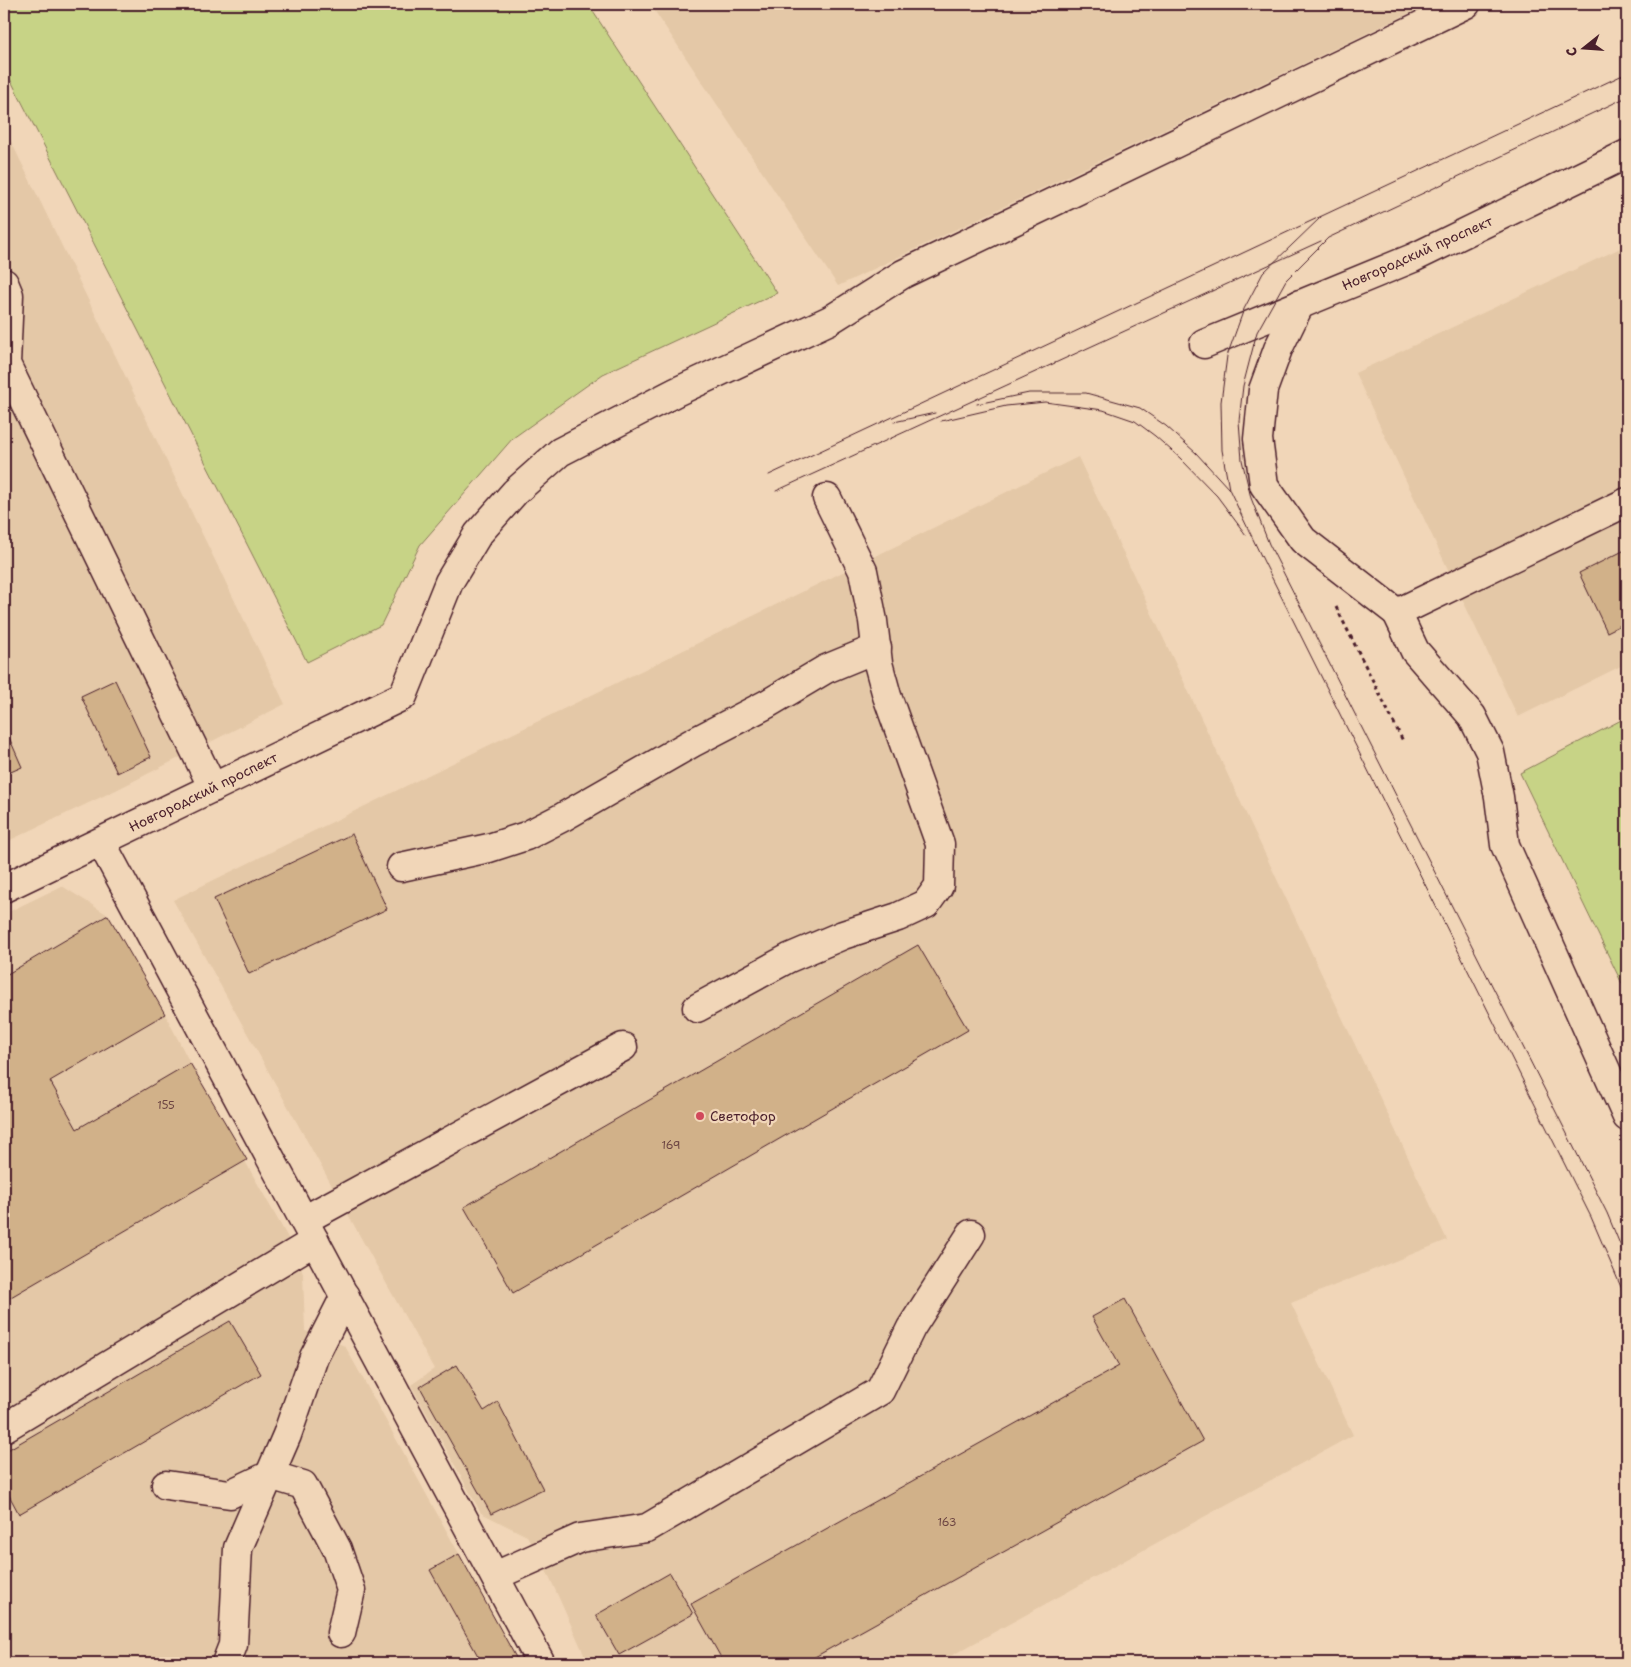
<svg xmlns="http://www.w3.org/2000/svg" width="1631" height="1667" font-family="'Shantell Sans',sans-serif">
  <rect width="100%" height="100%" fill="#f1d6b8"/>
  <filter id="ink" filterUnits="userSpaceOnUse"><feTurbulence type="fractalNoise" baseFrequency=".02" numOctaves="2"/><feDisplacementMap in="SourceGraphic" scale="10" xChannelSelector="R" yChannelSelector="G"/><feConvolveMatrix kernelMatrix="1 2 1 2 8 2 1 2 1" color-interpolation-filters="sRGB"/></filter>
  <g filter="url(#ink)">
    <g fill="#e4c8a7">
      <path d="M 650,4 L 1428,4 L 838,286 Z"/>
      <path d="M 4,127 L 285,704 L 116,790 L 4,843 Z"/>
      <path d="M 1627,245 L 1627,663 L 1518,717 L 1355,373 Z"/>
      <path d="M 1078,457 L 1447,1240 L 1291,1303 L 1353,1435 L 938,1663 L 588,1663 L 550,1578 L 527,1536 L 481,1513 L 411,1385 L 434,1369 L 173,900 Z"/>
      <path d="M 62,886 L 108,915 L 165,1014 L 190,1063 L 296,1252 L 303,1273 L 305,1331 L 345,1346 L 519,1663 L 4,1663 L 4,914 Z"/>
    </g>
    <g fill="#c7d386" stroke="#887958">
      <path d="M 4,4 L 588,4 L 777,293 L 603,374 L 513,438 L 420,545 L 381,625 L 307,662 L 4,67 Z"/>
      <path d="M 1627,717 L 1627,994 L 1520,773 Z"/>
    </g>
    <g fill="#d1b189" stroke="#4a1f2b">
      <path d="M 1627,549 L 1627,622 L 1607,632 L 1579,573 Z"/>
      <path d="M 115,680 L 151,757 L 117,773 L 81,696 Z"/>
      <path d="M 4,726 L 22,767 L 4,775 Z"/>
      <path d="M 352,834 L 387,909 L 249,974 L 214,899 Z"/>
      <path d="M 108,915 L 165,1014 L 50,1081 L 77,1129 L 190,1063 L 247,1160 L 4,1301 L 4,976 Z"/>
      <path d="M 918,945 L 968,1030 L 513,1293 L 464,1207 Z"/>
      <path d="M 1125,1299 L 1203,1441 L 804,1663 L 724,1663 L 691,1604 L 1119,1366 L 1092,1317 Z"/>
      <path d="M 230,1321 L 261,1374 L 19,1514 L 4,1486 L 4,1452 Z"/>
      <path d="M 457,1365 L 484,1411 L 498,1402 L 543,1489 L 491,1514 L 420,1387 Z"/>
      <path d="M 459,1554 L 519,1663 L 482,1663 L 430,1570 Z"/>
      <path d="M 670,1573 L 693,1614 L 619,1655 L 596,1615 Z"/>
    </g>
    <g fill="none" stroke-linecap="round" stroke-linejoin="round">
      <defs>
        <g id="minor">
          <path d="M 4,283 L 9,295 L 6,364 L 213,788"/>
          <path d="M 1300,304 L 1278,349 L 1263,390 L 1258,439 L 1264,485 L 1303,540 L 1397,613"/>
          <path d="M 1204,344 L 1413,258 L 1627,154"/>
          <path d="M 1627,502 L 1397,613 L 1415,651 L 1472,716 L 1490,752 L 1499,797 L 1505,845 L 1627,1117"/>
          <path d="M 101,842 L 541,1663"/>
          <path d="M 401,867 L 489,848 L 526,836 L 563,817 L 692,743 L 767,704 L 826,669 L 877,648"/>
          <path d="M 4,888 L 403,696 L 449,582 L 478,534 L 515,492 L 560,452 L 676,392 L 830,320 L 903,274 L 1466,4"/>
          <path d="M 697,1008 L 789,958 L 843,935 L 898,917 L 926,904 L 939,886 L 940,844 L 887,696 L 878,663 L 873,621 L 863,571 L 827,498"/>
          <path d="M 304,1220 L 623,1047"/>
          <path d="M 4,1428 L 315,1241"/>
          <path d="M 166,1485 L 230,1494 L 270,1475 L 303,1485 L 337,1549 L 351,1590 L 341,1633"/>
          <path d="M 495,1576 L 580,1538 L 647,1528 L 880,1391 L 911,1328 L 971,1234"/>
          <path d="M 226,1663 L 233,1645 L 238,1548 L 287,1435 L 314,1357 L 345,1296"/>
        </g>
      </defs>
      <use href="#minor" stroke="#4a1f2b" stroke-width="31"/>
      <path stroke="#4a1f2b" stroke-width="3" stroke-dasharray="4 4" stroke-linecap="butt" d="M 1336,607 L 1403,741"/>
      <use href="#minor" stroke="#f1d6b8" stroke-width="28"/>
      <g stroke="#4a1f2b" stroke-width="1">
        <path d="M 1627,97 L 1328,238 L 1286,280 L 1257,332 L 1243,386 L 1239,421 L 1242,460 L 1251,498 L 1269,544 L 1607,1213 L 1627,1261"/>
        <path d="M 1321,217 L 1263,273 L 1244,309 L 1227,356 L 1221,402 L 1222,450 L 1229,489 L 1263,560 L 1591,1217 L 1627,1301"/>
        <path d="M 977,404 L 1029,393 L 1086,393 L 1140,408 L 1166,426 L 1196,453 L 1229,489"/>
        <path d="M 941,421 L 1006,406 L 1045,402 L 1103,410 L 1135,421 L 1155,436 L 1180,458 L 1217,496 L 1246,535"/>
        <path d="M 894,422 L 935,413"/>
        <path d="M 769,475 L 1627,73"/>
        <path d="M 776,491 L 1321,241"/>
      </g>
    </g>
  </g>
  <circle fill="#d1495b" stroke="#f1d6b8" stroke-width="2" cx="700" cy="1116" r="5"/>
  <g text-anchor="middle" stroke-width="4.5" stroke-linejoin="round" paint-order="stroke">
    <g font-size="11" fill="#6c4442">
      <text x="166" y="1109">155</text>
      <text x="671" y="1149">169</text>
      <text x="947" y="1526">163</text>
    </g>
    <g font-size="14" fill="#4a1f2b" stroke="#f1d6b8">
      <text transform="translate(1417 253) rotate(-24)" y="5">Новгородский проспект</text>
      <text transform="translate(203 792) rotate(-26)" y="5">Новгородский проспект</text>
    </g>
    <g font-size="14" fill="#4a1f2b" stroke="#f1d6b8" text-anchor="start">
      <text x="710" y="1121">Светофор</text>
    </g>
  </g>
  <rect width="1631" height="1667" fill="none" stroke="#f1d6b8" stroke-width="20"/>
  <rect x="10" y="10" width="1611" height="1647" fill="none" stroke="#4a1f2b" stroke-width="2" filter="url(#ink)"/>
  <g transform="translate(1584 48) rotate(253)" stroke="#f1d6b8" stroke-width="4" paint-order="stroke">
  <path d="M0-4L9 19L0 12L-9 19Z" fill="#4a1f2b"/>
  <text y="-8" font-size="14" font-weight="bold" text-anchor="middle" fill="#4a1f2b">С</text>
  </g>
</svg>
